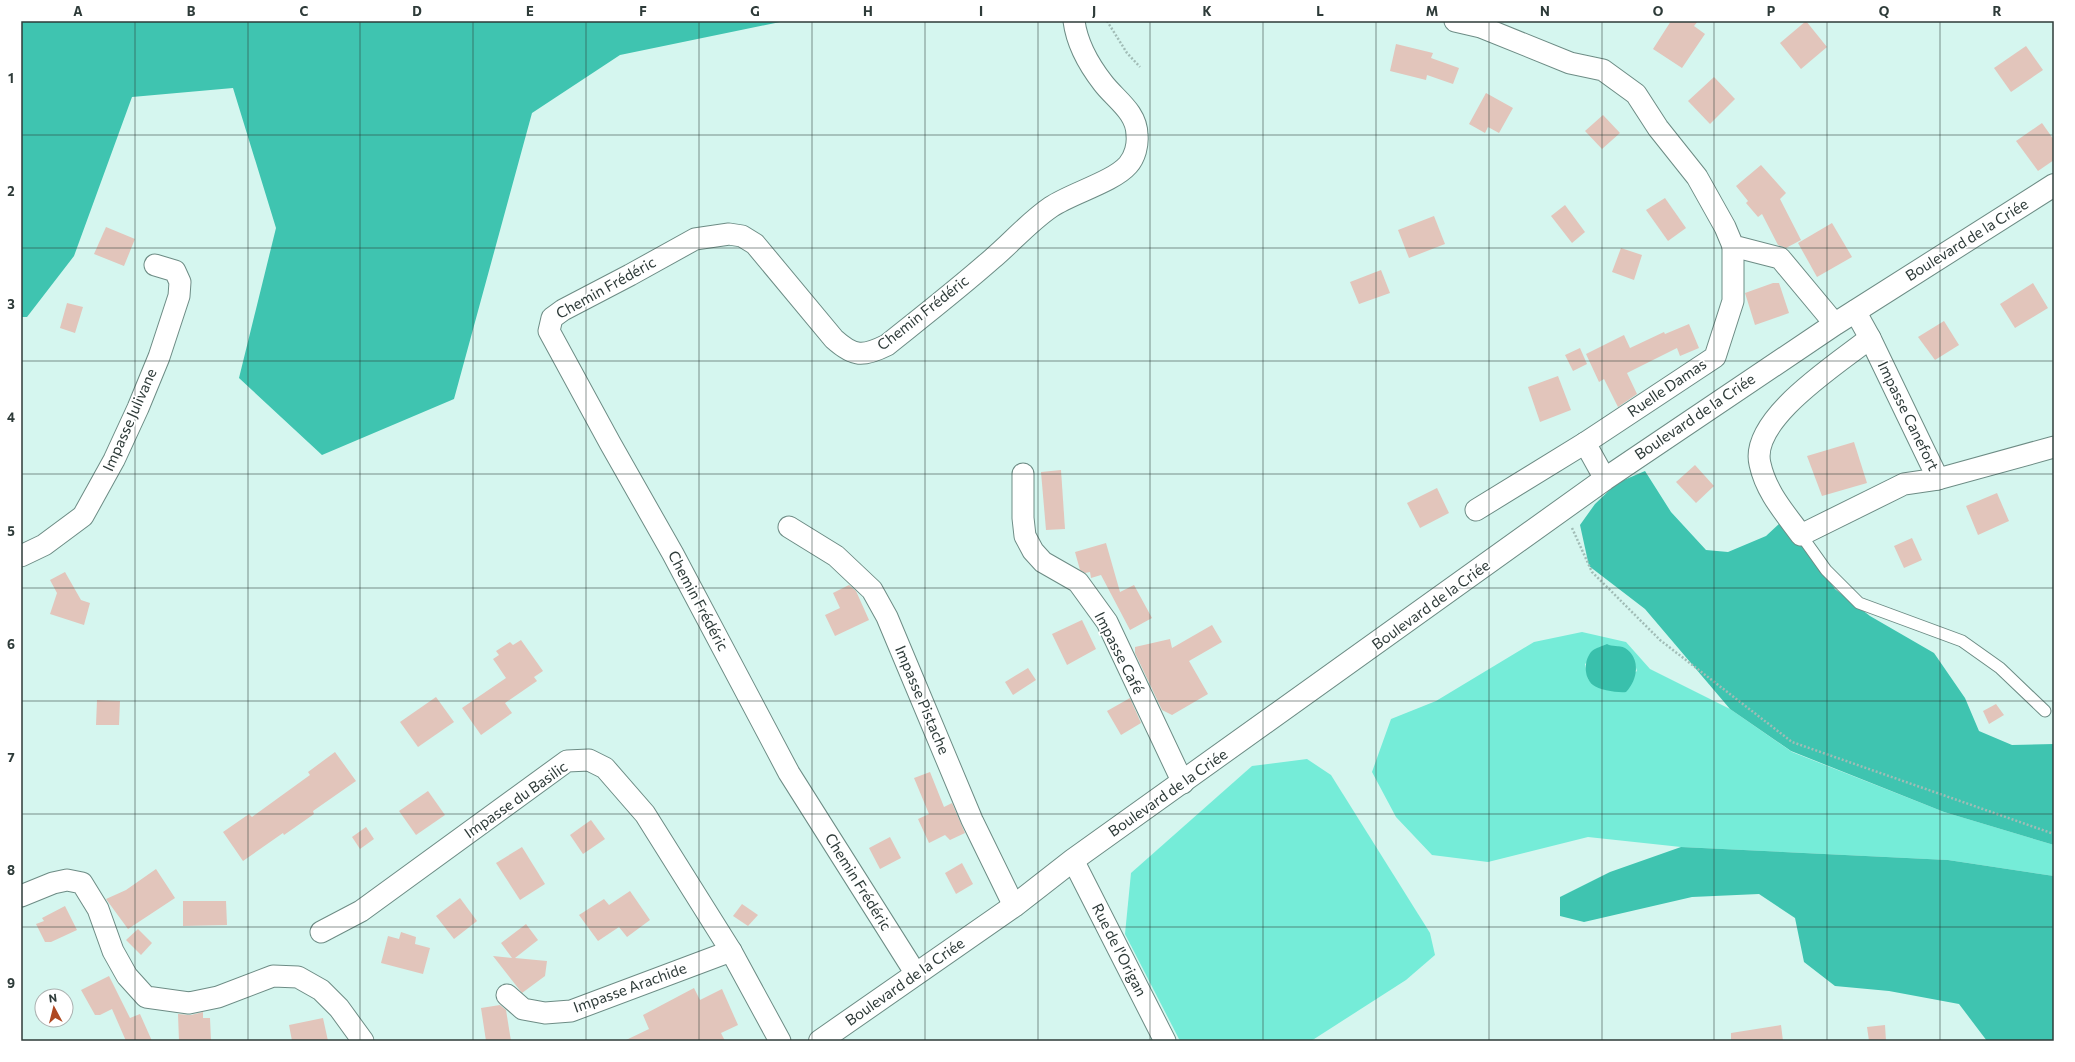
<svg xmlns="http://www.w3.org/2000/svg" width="2075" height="1062" font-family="Commissioner,sans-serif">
  <rect width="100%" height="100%" fill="#d5f6ef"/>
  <g fill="#75ecd8" fill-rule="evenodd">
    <path d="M 1582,632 L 1626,642 L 1650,669 L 1730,709 L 1792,752 L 1944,812 L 2054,845 L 2054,876 L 1948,860 L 1681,847 L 1588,837 L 1488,862 L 1432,855 L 1396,817 L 1372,772 L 1391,719 L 1436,701 L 1534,642 ZM 1610,646 C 1627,646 1633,656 1637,671 L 1611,690 L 1597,686 L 1588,679 L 1585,664 Z"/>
    <path d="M 1307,759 L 1331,775 L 1430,933 L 1435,955 L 1406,980 L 1311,1041 L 1180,1041 L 1125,934 L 1131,873 L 1252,766 Z"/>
  </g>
  <g fill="#3fc4b0">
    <path d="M 21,21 L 785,21 L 620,55 L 532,113 L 454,399 L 322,455 L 239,378 L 276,228 L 233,88 L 132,97 L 74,256 L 27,317 L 21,317 Z"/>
    <path d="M 1645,471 L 1671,512 L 1706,550 L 1728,552 L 1766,536 L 1782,521 L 1809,551 L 1835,589 L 1870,616 L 1934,653 L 1965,698 L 1979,731 L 2012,745 L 2054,744 L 2054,845 L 1944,812 L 1791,751 L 1730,709 L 1645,609 L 1589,566 L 1580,525 L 1595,504 L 1617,483 Z"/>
    <path d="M 1681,847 L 1948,860 L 2054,876 L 2054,1041 L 1987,1041 L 1959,1004 L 1889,991 L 1835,986 L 1804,962 L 1795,918 L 1759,894 L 1692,897 L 1584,922 L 1560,916 L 1560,897 L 1610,872 Z"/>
  </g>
  <path fill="#39c0ac" d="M 1607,644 C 1612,647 1619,645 1625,648 C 1641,658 1638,680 1626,692 C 1618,693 1599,690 1593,685 C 1583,677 1584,659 1592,651 C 1595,648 1603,646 1607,644 Z"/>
  <g fill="#e2c5bb">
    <path d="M 1671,21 L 1698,21 L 1694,26 L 1705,34 L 1682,68 L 1653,49 Z"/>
    <path d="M 1806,21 L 1827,47 L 1801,69 L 1780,43 Z"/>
    <path d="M 1396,44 L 1433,53 L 1431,58 L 1459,68 L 1453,84 L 1427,75 L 1426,80 L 1390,71 Z"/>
    <path d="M 2026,46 L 2043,70 L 2011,92 L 1994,68 Z"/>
    <path d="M 1714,77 L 1735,99 L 1710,124 L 1688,101 Z"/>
    <path d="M 1486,93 L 1513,108 L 1499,133 L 1488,127 L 1485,133 L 1469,124 Z"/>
    <path d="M 1603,115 L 1620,133 L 1602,149 L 1585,131 Z"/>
    <path d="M 2042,123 L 2054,140 L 2054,160 L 2038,171 L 2016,141 Z"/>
    <path d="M 1761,165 L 1786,193 L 1780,199 L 1801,240 L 1786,248 L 1778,245 L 1762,214 L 1758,217 L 1746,203 L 1748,201 L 1736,186 Z"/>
    <path d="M 1665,198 L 1686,228 L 1668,241 L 1646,210 Z"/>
    <path d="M 1565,205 L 1585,232 L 1572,243 L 1551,216 Z"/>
    <path d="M 1434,216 L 1445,244 L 1409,258 L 1398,230 Z"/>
    <path d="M 1832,223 L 1852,257 L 1817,277 L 1798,243 Z"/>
    <path d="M 106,227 L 135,239 L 124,266 L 94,254 Z"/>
    <path d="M 1621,248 L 1642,255 L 1634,280 L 1612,272 Z"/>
    <path d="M 1381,270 L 1390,293 L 1359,304 L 1350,282 Z"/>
    <path d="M 1773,283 L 1779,283 L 1789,313 L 1755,325 L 1745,293 Z"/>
    <path d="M 2033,283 L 2048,308 L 2015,328 L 2000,304 Z"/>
    <path d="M 67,303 L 83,307 L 75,333 L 60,328 Z"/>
    <path d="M 1944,321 L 1959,345 L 1935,360 L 1918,337 Z"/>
    <path d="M 1689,324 L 1699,348 L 1680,356 L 1677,348 L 1627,373 L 1637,394 L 1618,407 L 1604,379 L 1599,382 L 1586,354 L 1624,335 L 1630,348 L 1664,332 L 1665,334 Z"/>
    <path d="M 1580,348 L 1587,364 L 1573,371 L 1565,355 Z"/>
    <path d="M 1558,376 L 1571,410 L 1540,422 L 1528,387 Z"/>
    <path d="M 1854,442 L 1867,483 L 1822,496 L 1807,456 Z"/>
    <path d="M 1695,465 L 1714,486 L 1696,503 L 1676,482 Z"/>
    <path d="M 1061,470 L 1065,529 L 1046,530 L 1041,472 Z"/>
    <path d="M 1437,488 L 1449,513 L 1420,528 L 1407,503 Z"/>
    <path d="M 1997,493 L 2009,521 L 1978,535 L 1966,506 Z"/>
    <path d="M 1912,538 L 1922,560 L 1904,568 L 1894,546 Z"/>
    <path d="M 1106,543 L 1120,592 L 1134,585 L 1152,618 L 1130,630 L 1101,575 L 1091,578 L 1090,572 L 1085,573 L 1080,570 L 1075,552 Z"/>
    <path d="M 65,572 L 81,600 L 90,603 L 84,625 L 50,614 L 57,593 L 50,580 Z"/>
    <path d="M 849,585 L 856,591 L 869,620 L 835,636 L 825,615 L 840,608 L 833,593 Z"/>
    <path d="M 1082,620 L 1096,649 L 1067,665 L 1052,634 Z"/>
    <path d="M 1212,625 L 1222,642 L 1189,661 L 1208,694 L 1172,715 L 1162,710 L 1135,653 L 1135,647 L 1170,639 L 1172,648 Z"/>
    <path d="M 521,640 L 543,671 L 534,677 L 537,681 L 505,703 L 512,713 L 481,735 L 462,708 L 506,678 L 493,659 L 499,655 L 496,651 L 510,642 L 513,645 Z"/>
    <path d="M 1028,668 L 1036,680 L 1013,695 L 1005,682 Z"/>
    <path d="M 436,697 L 454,722 L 418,747 L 400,722 Z"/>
    <path d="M 1130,698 L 1141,723 L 1121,735 L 1107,711 Z"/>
    <path d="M 97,700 L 120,701 L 119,725 L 96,725 Z"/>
    <path d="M 1996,704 L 2004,715 L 1989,724 L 1983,711 Z"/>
    <path d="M 335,752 L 356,781 L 313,811 L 314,814 L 284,835 L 283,833 L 243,861 L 223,832 L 249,814 L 252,817 L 310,775 L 308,772 Z"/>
    <path d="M 930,772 L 944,807 L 952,803 L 965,833 L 950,840 L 945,835 L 929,843 L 918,819 L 929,814 L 914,778 Z"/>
    <path d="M 428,791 L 445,815 L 416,835 L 399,811 Z"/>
    <path d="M 591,820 L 605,839 L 583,854 L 570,835 Z"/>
    <path d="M 366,827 L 374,839 L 360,849 L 352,837 Z"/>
    <path d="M 890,837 L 901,858 L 880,869 L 869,848 Z"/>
    <path d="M 522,847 L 545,884 L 520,900 L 496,863 Z"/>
    <path d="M 962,863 L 973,884 L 956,894 L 945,873 Z"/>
    <path d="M 156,869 L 175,898 L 128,929 L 106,899 L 126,890 Z"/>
    <path d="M 630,891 L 650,920 L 627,937 L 619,927 L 598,941 L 579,915 L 604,899 L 609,905 Z"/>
    <path d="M 460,898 L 477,921 L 454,939 L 436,916 Z"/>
    <path d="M 183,901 L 226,901 L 227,925 L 183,926 Z"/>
    <path d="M 742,904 L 758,915 L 748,926 L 733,916 Z"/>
    <path d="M 65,906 L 77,930 L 51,942 L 45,942 L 36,924 L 44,921 L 42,918 Z"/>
    <path d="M 526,924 L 538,940 L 515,958 L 547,961 L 545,976 L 522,993 L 493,956 L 512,958 L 501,943 Z"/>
    <path d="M 138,929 L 152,943 L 141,955 L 126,940 Z"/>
    <path d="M 401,932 L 416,937 L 415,944 L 430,948 L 423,974 L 381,963 L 388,936 L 399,939 Z"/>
    <path d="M 109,976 L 130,1018 L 140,1014 L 152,1041 L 126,1041 L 112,1009 L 100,1015 L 95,1015 L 81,990 Z"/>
    <path d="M 694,988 L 700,1000 L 722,989 L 738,1025 L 721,1033 L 725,1041 L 624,1041 L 649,1029 L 643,1015 Z"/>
    <path d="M 500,1005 L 506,1010 L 511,1041 L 486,1041 L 481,1008 Z"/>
    <path d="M 203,1012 L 203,1018 L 210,1018 L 211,1041 L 179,1041 L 178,1014 L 191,1015 Z"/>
    <path d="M 323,1018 L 328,1041 L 292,1041 L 289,1025 Z"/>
    <path d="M 1781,1025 L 1783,1041 L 1731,1041 L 1731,1033 Z"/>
    <path d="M 1885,1025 L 1886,1041 L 1869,1041 L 1867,1027 Z"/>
  </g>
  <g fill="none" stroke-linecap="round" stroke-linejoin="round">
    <defs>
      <path id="service" d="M 1801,535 L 1826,570 L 1859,603 L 1962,641 L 2000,668 L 2045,711"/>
      <g id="minor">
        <path d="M 1455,21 L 1481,27 L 1570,63 L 1603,70 L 1636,94 L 1658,128 L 1697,177 L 1725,227 L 1733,246 L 1780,258 L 1835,324"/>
        <path d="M 1855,311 L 1870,338 L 1938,479 L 2054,447"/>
        <path d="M 1870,338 C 1839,363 1749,419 1760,464 C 1766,492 1785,513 1801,535 L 1904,484 L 1938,479"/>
        <path d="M 1585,443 L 1605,479"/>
        <path d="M 1023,474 L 1023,518 L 1025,536 L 1033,551 L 1043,562 L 1078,582 L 1107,622 L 1183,783"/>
        <path d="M 1476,510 L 1585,443 L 1715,357 L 1733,301 L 1733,246"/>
        <path d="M 789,527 L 836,556 L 872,590 L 887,617 L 972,820 L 1014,906"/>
        <path d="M 21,556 L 44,545 L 83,516 L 114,460 L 138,408 L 159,357 L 179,296 L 180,282 L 175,271 L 155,265"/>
        <path d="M 1073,860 L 1165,1041"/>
        <path d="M 21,896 L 53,883 L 67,880 L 82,883 L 98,909 L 113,951 L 127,976 L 146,997 L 189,1003 L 218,997 L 273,976 L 298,977 L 321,990 L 339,1008 L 363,1041"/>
        <path d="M 321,932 L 361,911 L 567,761 L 589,760 L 605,768 L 645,814 L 731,951 L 780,1041"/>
        <path d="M 916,974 L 789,773 L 673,554 L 610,443 L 549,331 L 552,318 L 563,310 L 630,275 L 695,239 L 729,234 L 742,236 L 755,244 L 834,339 C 854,357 863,357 887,345 C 922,317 958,289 992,259 C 1012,242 1029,222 1051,207 C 1072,193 1113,182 1128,165 C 1135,157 1138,145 1137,135 C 1137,112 1115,99 1103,83 C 1089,65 1077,44 1074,21"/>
        <path d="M 507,995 L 523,1009 L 545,1013 L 571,1011 L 731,951"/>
      </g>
      <path id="primary" d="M 820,1041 L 1014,906 L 1073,860 L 1605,479 L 1835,324 L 2054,185"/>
    </defs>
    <use href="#service" stroke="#6d8c85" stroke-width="13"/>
    <use href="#minor" stroke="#6d8c85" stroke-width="23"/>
    <use href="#primary" stroke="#6d8c85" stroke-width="24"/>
    <g stroke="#a1bcb6" stroke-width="2.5" stroke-dasharray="2 2" stroke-linecap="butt">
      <path d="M 1107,21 L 1127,53 L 1140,67"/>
      <path d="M 1572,528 L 1592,572 L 1660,640 L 1792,742 L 2054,834"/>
    </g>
    <use href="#service" stroke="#fff" stroke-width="11"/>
    <use href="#minor" stroke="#fff" stroke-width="21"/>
    <use href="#primary" stroke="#fff" stroke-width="22"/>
  </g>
  <path fill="none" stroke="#2e3b39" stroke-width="1" stroke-opacity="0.55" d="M 135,21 L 135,1041M 248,21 L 248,1041M 360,21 L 360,1041M 473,21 L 473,1041M 586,21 L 586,1041M 699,21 L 699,1041M 812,21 L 812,1041M 925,21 L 925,1041M 1038,21 L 1038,1041M 1150,21 L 1150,1041M 1263,21 L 1263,1041M 1376,21 L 1376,1041M 1489,21 L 1489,1041M 1602,21 L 1602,1041M 1714,21 L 1714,1041M 1827,21 L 1827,1041M 1940,21 L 1940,1041M 21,135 L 2054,135M 21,248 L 2054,248M 21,361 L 2054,361M 21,474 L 2054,474M 21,588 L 2054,588M 21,701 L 2054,701M 21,814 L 2054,814M 21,927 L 2054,927"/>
  <g text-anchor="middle" stroke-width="3.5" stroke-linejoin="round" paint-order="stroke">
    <g font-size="15" fill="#2e3b39" stroke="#fff">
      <text transform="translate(1967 240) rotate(-32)" y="5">Boulevard de la Criée</text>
      <text transform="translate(606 288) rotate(-29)" y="5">Chemin Frédéric</text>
      <text transform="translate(923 313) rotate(-38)" y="5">Chemin Frédéric</text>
      <text transform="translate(1667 388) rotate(-34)" y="5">Ruelle Damas</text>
      <text transform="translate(1908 416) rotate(64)" y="5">Impasse Canefort</text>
      <text transform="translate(1695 417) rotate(-34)" y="5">Boulevard de la Criée</text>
      <text transform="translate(130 420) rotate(-66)" y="5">Impasse Julivane</text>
      <text transform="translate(698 601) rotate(62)" y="5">Chemin Frédéric</text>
      <text transform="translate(1431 605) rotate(-36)" y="5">Boulevard de la Criée</text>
      <text transform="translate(1119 653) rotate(63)" y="5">Impasse Café</text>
      <text transform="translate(922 700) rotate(67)" y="5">Impasse Pistache</text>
      <text transform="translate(1168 793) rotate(-35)" y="5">Boulevard de la Criée</text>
      <text transform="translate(516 800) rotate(-35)" y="5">Impasse du Basilic</text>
      <text transform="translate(858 882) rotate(58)" y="5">Chemin Frédéric</text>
      <text transform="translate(1119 950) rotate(63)" y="5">Rue de l'Origan</text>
      <text transform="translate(905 982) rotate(-35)" y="5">Boulevard de la Criée</text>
      <text transform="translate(630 988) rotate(-20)" y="5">Impasse Arachide</text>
    </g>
  </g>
  <rect width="2075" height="1062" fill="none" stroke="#ffffff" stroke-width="44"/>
  <g transform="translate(54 1008) rotate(353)"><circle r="19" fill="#ffffff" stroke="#abb1b0"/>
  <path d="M0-3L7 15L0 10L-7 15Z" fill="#af4821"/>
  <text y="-6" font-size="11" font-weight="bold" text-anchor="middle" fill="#2e3b39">N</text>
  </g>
  <rect x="22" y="22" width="2031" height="1018" fill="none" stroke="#2e3b39" stroke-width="1.5"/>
  <g font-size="13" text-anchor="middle" font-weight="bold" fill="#2e3b39">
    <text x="78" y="16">A</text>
    <text x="191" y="16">B</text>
    <text x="304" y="16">C</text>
    <text x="417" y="16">D</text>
    <text x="530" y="16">E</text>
    <text x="643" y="16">F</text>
    <text x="755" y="16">G</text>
    <text x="868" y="16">H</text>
    <text x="981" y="16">I</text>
    <text x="1094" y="16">J</text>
    <text x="1207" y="16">K</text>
    <text x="1320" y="16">L</text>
    <text x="1432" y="16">M</text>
    <text x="1545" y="16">N</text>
    <text x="1658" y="16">O</text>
    <text x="1771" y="16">P</text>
    <text x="1884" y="16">Q</text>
    <text x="1997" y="16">R</text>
    <text x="11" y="83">1</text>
    <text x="11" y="196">2</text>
    <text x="11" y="309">3</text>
    <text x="11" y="422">4</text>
    <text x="11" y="536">5</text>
    <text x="11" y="649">6</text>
    <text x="11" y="762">7</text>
    <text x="11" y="875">8</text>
    <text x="11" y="988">9</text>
  </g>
</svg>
